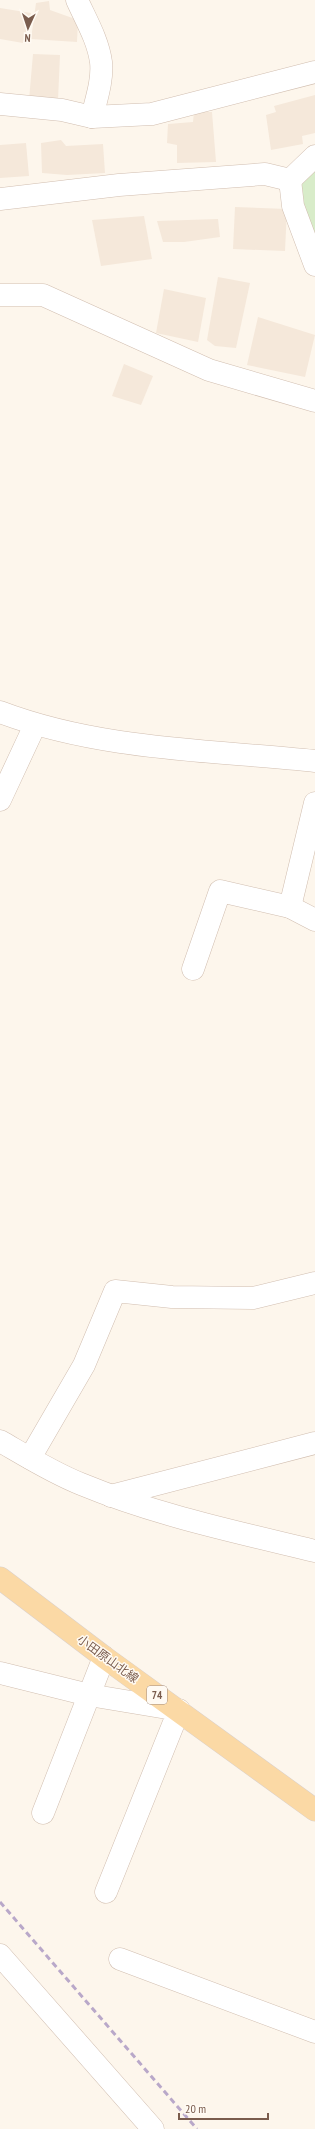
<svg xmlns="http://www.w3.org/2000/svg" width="315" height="2129" font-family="'PT Sans Narrow','Noto Sans JP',sans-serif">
  <rect width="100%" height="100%" fill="#fdf6ec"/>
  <g fill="#f5e8da">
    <path d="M 49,1 L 50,10 L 78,20 L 77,42 L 31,39 L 36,3 Z"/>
    <path d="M 0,8 L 31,13 L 23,43 L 0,39 Z"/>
    <path d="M 33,54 L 60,55 L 58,100 L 29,100 Z"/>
    <path d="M 315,95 L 315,133 L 302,136 L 303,144 L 271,150 L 266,115 L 276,112 L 274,106 Z"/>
    <path d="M 194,112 L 212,112 L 216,162 L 177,163 L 177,145 L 167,143 L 168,124 L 193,122 Z"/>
    <path d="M 61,140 L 66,146 L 103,144 L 105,173 L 67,175 L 42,173 L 41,143 Z"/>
    <path d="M 26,143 L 29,176 L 0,178 L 0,145 Z"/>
    <path d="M 235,207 L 287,209 L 285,251 L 233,249 Z"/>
    <path d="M 144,216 L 152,259 L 101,266 L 92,220 Z"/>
    <path d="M 218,219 L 220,237 L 184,242 L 163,242 L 157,221 Z"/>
    <path d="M 218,277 L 250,283 L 236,348 L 215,346 L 207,340 Z"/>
    <path d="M 164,289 L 206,298 L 198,342 L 156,333 Z"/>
    <path d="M 258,317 L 315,335 L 305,377 L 247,365 Z"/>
    <path d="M 124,364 L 153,376 L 141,405 L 112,396 Z"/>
  </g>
  <path fill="#d8ecc9" d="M 315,164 L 315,241 L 291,187 Z"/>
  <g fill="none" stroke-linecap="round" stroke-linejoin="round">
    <defs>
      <g id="minor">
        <path d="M 77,0 C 86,20 98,40 101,62 C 103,80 96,100 92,117"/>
        <path d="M 0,104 L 62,110 L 92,117 L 152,114 L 315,72"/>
        <path d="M 290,180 L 293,206 L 315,265"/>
        <path d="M 0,199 L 119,185 L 265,174 L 290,180 L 315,156"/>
        <path d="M 0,295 L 43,295 L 209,370 L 315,401"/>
        <path d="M 0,712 C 100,750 210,750 315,761"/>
        <path d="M 0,800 L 35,725"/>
        <path d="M 290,907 L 315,803"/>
        <path d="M 193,969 L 220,891 L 290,907 L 315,920"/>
        <path d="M 0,1441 C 26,1456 53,1473 81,1484 C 156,1515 236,1532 315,1551"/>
        <path d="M 30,1458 L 84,1365 L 115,1291 L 172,1297 L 253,1298 L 315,1283"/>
        <path d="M 111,1496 L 315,1443"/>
        <path d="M 0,1673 L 89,1695 L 179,1710 L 106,1892"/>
        <path d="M 43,1813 L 104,1657"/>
        <path d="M 0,1955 L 153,2129"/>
        <path d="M 120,1959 L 315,2032"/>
      </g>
      <path id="major" d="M 0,1578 L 104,1657 L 315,1810"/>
    </defs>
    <use href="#minor" stroke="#d1beb0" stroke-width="23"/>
    <use href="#major" stroke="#dad1cd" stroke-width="23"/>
    <use href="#minor" stroke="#fff" stroke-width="22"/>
    <use href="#major" stroke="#fbd9a5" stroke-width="22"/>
    <path stroke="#b9a8c9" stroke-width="3" stroke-dasharray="6 4" stroke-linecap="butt" d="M 0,1902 L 197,2129"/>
  </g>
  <g text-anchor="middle" stroke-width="3" stroke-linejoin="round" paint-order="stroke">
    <rect fill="#fffaf3" stroke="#a28b7f" stroke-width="1" x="147" y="1686" width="20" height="18" rx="3"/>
    <g font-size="11" font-weight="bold" fill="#7a5c4d">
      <text x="157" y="1699">74</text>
    </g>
    <g font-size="12" fill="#7a5c4d" stroke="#fffaf3">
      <text transform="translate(108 1659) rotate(36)" y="4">小田原山北線</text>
    </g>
  </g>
  <g transform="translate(28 28) rotate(183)" stroke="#fffaf3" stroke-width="3" paint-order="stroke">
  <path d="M0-3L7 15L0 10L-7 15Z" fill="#7a5c4d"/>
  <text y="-6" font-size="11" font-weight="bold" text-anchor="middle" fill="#7a5c4d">N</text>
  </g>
  <path d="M179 2113v6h89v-6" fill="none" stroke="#7a5c4d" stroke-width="2"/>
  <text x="185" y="2113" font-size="12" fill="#7a5c4d" stroke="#fffaf3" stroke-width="3" paint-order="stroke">20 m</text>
</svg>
